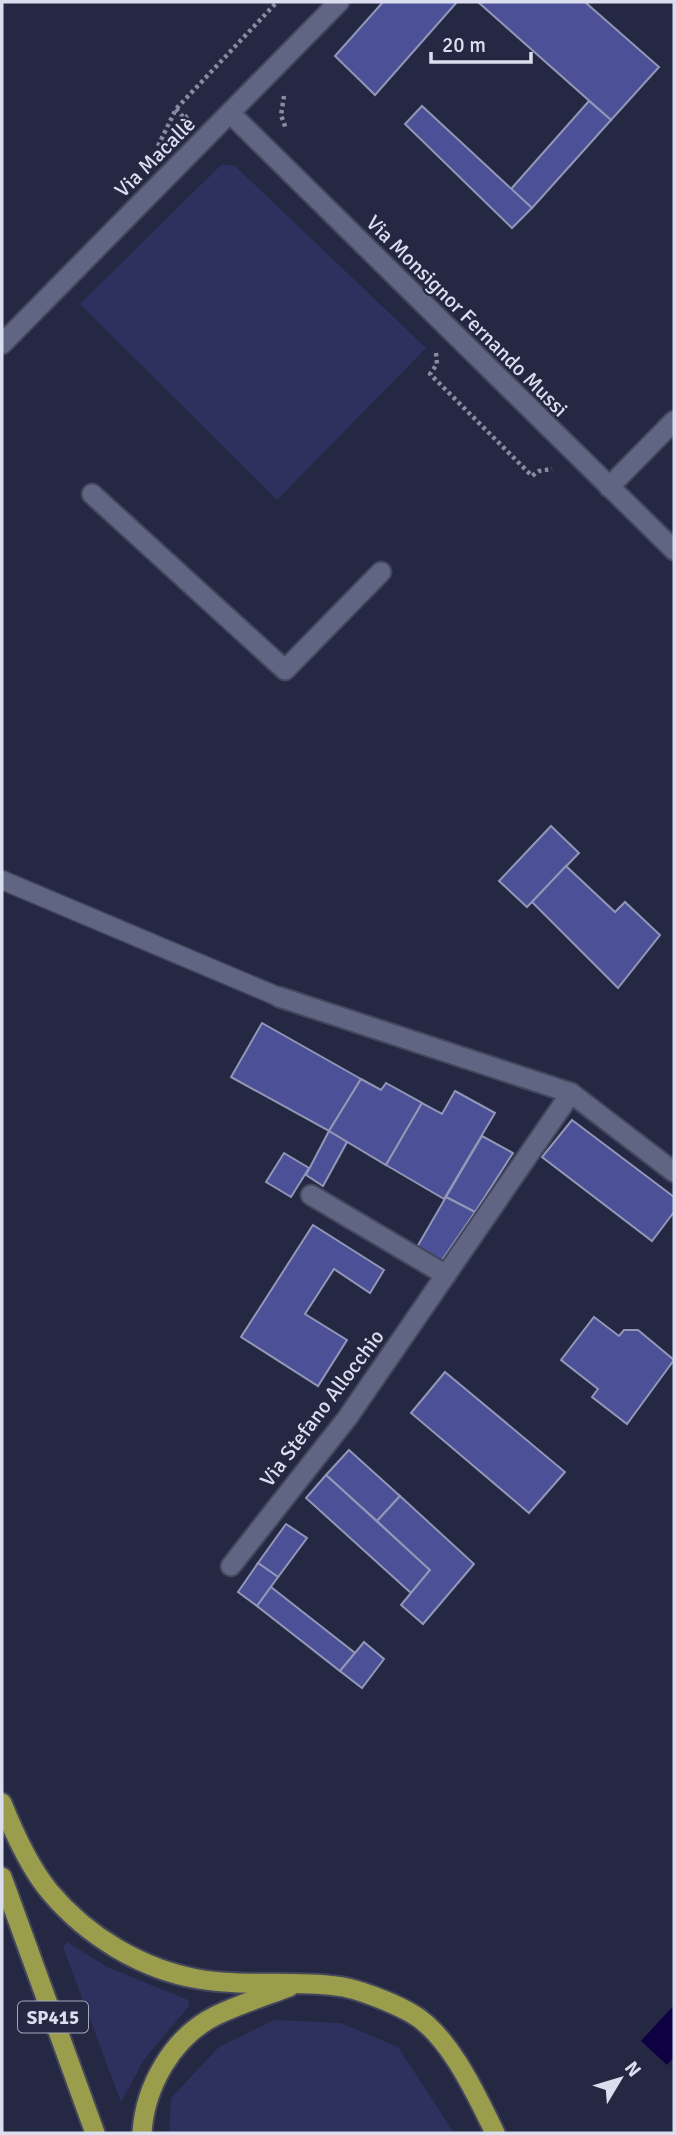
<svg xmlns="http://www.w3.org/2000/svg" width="676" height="2135" font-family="Signika,sans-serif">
  <rect width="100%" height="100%" fill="#252842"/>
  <g fill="#2e315e">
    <path d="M 222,164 L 235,166 L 426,348 L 277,500 L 80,304 Z"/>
    <path d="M 67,1942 L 107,1967 L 188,2000 L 189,2006 L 143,2061 L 121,2102 L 63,1947 Z"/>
    <path d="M 274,2020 L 341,2023 L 398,2047 L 454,2133 L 169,2133 L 171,2098 L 219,2047 Z"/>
  </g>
  <path fill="#0e0043" d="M 674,2005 L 674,2057 L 667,2065 L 641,2041 Z"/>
  <g fill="#4b5097" stroke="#9297b7" stroke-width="2">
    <path d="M 383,2 L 457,2 L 375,95 L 335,56 Z"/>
    <path d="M 478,2 L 585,2 L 659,67 L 611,120 Z"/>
    <path d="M 589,101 L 611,120 L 532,208 L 511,189 Z"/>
    <path d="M 422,106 L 532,208 L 512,228 L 405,124 Z"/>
    <path d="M 551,826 L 579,853 L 527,907 L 499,881 Z"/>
    <path d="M 566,866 L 615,912 L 625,902 L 660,935 L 618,988 L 532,902 Z"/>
    <path d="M 262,1023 L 361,1079 L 329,1131 L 231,1077 Z"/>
    <path d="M 361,1079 L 381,1090 L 386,1083 L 422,1103 L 386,1165 L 329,1131 Z"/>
    <path d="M 455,1091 L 495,1113 L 444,1199 L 386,1165 L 422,1103 L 442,1114 Z"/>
    <path d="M 572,1120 L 674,1197 L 674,1212 L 652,1241 L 542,1157 Z"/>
    <path d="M 329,1131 L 347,1142 L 323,1186 L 306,1175 Z"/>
    <path d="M 482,1136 L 513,1153 L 475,1212 L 446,1197 Z"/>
    <path d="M 284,1153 L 309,1168 L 291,1197 L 266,1182 Z"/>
    <path d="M 446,1197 L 475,1212 L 440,1263 L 417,1247 Z"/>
    <path d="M 313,1225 L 384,1270 L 370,1293 L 334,1269 L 305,1314 L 347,1340 L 318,1386 L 241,1337 Z"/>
    <path d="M 594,1317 L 619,1336 L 624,1330 L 638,1330 L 674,1360 L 627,1424 L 592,1397 L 598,1389 L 561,1360 Z"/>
    <path d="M 445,1372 L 565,1472 L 529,1513 L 411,1413 Z"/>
    <path d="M 349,1450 L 400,1496 L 377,1521 L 326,1475 Z"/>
    <path d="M 326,1475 L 430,1570 L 411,1593 L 306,1498 Z"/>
    <path d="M 400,1496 L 474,1564 L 423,1624 L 401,1605 L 430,1570 L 377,1521 Z"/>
    <path d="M 286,1524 L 307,1538 L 278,1577 L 258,1563 Z"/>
    <path d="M 258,1563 L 278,1577 L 257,1606 L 238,1592 Z"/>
    <path d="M 271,1587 L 355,1653 L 340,1671 L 257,1606 Z"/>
    <path d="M 364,1642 L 384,1659 L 362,1688 L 340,1671 Z"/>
  </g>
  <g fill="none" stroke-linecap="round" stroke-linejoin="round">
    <defs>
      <path id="service" d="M 2,880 L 279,997"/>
      <g id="minor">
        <path d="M 230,113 L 674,550"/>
        <path d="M 609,487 L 674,421"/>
        <path d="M 92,494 L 285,670 L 381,572"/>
        <path d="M 279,997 L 571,1093 L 674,1172"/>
        <path d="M 311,1195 L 446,1275"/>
        <path d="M 231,1566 L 348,1417 L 571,1093"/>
      </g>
      <path id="tertiary" d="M 2,344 L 339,2"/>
      <g id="trunk">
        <path d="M 2,1803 C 14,1833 29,1867 50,1892 C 87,1936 141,1969 198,1979 C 243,1987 291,1980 336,1986 C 357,1988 393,2003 411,2013 C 449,2034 477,2096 495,2133"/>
        <path d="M 2,1877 L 95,2133"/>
        <path d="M 142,2133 C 145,2086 173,2036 217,2015 C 240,2004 265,1996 289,1987"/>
      </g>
    </defs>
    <use href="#service" stroke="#44465c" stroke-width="21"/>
    <use href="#minor" stroke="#44465c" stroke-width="23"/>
    <use href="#tertiary" stroke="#44465c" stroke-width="23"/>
    <use href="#trunk" stroke="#44465c" stroke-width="23"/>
    <g stroke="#898ca1" stroke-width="4.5" stroke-dasharray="3.5 3.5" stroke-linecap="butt">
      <path d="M 284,96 L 281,115 L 286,129"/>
      <path d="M 176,109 L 184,118 L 188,116"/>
      <path d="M 158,146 L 176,109 L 277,2"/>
      <path d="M 436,353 L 437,364 L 430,374 L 532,476 L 539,471 L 552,469"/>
    </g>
    <use href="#service" stroke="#606583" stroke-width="18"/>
    <use href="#minor" stroke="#606583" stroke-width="19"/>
    <use href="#tertiary" stroke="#606583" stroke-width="19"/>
    <use href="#trunk" stroke="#9a9e4c" stroke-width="19"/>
  </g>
  <g text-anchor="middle" stroke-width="5" stroke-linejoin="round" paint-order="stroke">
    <rect fill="#252842" stroke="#a4a7bb" stroke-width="2" x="18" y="2001.5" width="70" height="31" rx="5"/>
    <g font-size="19" font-weight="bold" fill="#dbdeef">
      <text x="53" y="2024">SP415</text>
    </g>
    <g font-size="21" fill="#dbdeef" stroke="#252842">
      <text transform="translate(155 157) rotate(-45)" y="7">Via Macallè</text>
      <text transform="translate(467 316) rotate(45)" y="7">Via Monsignor Fernando Mussi</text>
      <text transform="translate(322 1408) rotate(-53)" y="7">Via Stefano Allocchio</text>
    </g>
  </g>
  <rect width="676" height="2135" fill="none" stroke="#dbdeef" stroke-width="7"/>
  <g transform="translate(620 2079) rotate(52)" stroke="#252842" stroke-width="5" paint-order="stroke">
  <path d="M0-5L12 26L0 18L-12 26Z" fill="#dbdeef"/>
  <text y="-10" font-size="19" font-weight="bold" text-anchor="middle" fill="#dbdeef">N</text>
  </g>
  <path d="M431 52v10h100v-10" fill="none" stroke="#dbdeef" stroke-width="3.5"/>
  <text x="442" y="52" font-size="21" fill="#dbdeef" stroke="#252842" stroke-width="5" paint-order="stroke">20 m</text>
</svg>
